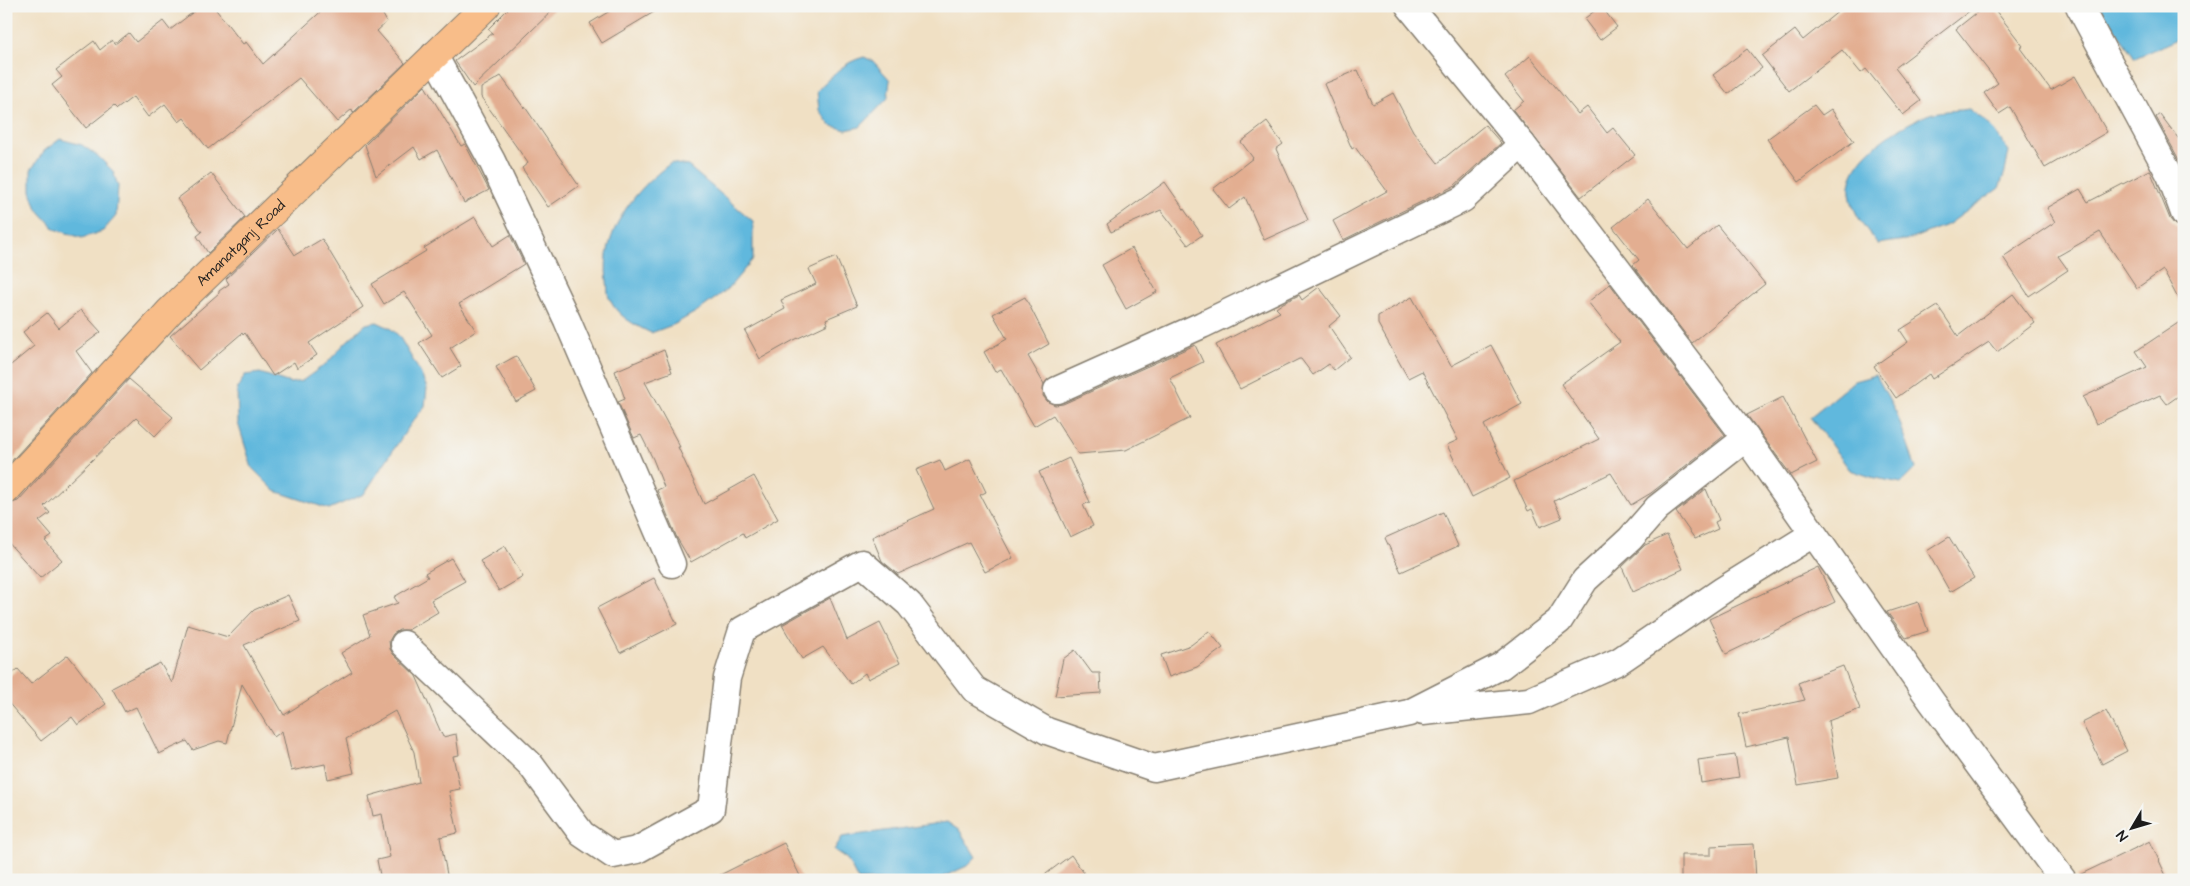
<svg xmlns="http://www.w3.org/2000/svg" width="2190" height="886" font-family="'Architects Daughter',sans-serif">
  <rect width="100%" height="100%" fill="#f6f6f2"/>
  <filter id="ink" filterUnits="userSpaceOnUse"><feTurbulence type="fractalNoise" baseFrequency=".02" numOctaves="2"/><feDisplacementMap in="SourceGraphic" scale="10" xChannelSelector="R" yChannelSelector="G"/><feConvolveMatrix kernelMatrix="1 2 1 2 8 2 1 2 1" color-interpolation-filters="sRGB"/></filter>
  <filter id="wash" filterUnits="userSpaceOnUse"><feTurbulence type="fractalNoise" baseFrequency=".0096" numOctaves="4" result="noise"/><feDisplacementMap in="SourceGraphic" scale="20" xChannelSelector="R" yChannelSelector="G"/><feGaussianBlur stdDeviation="1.12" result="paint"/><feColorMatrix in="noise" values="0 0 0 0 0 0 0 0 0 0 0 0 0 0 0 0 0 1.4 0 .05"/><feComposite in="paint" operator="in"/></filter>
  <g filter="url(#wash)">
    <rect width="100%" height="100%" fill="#f0e0c4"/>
    <g fill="#60b8dd" stroke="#3e6a7c">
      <path d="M 2099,6 L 2184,6 L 2184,36 L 2135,58 Z"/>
      <path d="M 864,57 L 873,61 L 890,80 L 888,98 L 860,127 L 846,130 L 830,125 L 819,110 L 817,91 C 831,76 844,62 864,57 Z"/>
      <path d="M 1969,109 L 1988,123 L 2009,151 L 2005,172 L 1999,188 L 1949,224 L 1911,239 L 1878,244 C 1866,229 1852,213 1850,193 C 1846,157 1904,122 1934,113 C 1945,110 1958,111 1969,109 Z"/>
      <path d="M 60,139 L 82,145 L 99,157 L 113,171 L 118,186 L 116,216 L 103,231 L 82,238 L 55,229 L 37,209 L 31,191 L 31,170 L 44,151 Z"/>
      <path d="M 671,163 L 688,166 L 753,221 L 753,259 L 728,289 L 701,309 L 675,324 L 651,333 C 635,325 618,317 610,300 C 607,295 608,287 607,281 C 600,233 634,190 671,163 Z"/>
      <path d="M 377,322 L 390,328 L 399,336 L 420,372 L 427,388 L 425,406 L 410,425 L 364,494 L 329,509 L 275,491 L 252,468 L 238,423 L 237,389 L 245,375 L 260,373 L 290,383 L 302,381 L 327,363 L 346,342 L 366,324 Z"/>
      <path d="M 1876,375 L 1896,412 L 1916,468 L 1901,483 L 1871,477 L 1850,470 L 1810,417 L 1854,381 Z"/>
      <path d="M 947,822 L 960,831 L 976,857 L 967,866 L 936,880 L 858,880 L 847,859 L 834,850 L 842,837 Z"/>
    </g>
    <g id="blocks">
      <g fill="#e3ae91">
        <path d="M 201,6 L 213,6 L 243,44 L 246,42 L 263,64 L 327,6 L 378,6 L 387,22 L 377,31 L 405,63 L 353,113 L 352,109 L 337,122 L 299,78 L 208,149 L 184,118 L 179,122 L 165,104 L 148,117 L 133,97 L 117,109 L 114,106 L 86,128 L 52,85 L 62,77 L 56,70 L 94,41 L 100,50 L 112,40 L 115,44 L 129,33 L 136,42 L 163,21 L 170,30 Z"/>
        <path d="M 511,6 L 557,6 L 473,87 L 455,61 L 493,33 L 488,29 Z"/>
        <path d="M 618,6 L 664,6 L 602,43 L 590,23 Z"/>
        <path d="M 1601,6 L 1617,27 L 1600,40 L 1584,19 Z"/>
        <path d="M 1845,6 L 1976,6 L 1895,68 L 1921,101 L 1903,115 L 1866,69 L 1861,73 L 1842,50 L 1789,91 L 1762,56 L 1795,30 L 1803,40 Z"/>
        <path d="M 1985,6 L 1992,6 L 2023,46 L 2020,48 L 2051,90 L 2075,76 L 2107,132 L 2045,168 L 2010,107 L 1999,114 L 1984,93 L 1998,83 L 1956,29 Z"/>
        <path d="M 1747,49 L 1762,68 L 1728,94 L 1713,75 Z"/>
        <path d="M 1530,56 L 1578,114 L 1587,107 L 1607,133 L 1613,128 L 1635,155 L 1581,197 L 1513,110 L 1524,101 L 1505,77 Z"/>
        <path d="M 1358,70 L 1373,104 L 1393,93 L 1413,131 L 1438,163 L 1485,125 L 1501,143 L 1454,186 L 1343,240 L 1333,221 L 1387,191 L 1355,147 L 1352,149 L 1324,84 Z"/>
        <path d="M 501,76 L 524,108 L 525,107 L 579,186 L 548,207 L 522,168 L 528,163 L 481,97 L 481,88 Z"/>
        <path d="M 425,86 L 461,146 L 465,144 L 489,190 L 464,203 L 437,150 L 421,159 L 414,147 L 376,176 L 365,145 Z"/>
        <path d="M 1814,105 L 1822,115 L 1831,109 L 1854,141 L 1799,182 L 1767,139 Z"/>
        <path d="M 2160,114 L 2184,146 L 2184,169 L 2156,117 Z"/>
        <path d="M 1267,122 L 1283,144 L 1276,149 L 1308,220 L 1264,240 L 1245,197 L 1229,209 L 1213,189 L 1253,158 L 1241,142 Z"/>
        <path d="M 2150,170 L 2170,219 L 2175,225 L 2184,228 L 2184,310 L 2163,270 L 2137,288 L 2100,232 L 2058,256 L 2068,270 L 2029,296 L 2003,257 L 2055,222 L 2047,208 L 2080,189 L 2088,202 Z"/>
        <path d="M 211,173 L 245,217 L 208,253 L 197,236 L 202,232 L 177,199 Z"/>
        <path d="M 1165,182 L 1202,235 L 1188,245 L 1161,210 L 1111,232 L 1107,224 Z"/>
        <path d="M 1648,199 L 1688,249 L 1717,225 L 1765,284 L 1692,343 L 1633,265 L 1639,260 L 1613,227 Z"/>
        <path d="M 475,217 L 493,246 L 510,235 L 524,264 L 459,304 L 476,331 L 450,348 L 461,366 L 442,378 L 419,343 L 432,335 L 404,292 L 384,304 L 372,284 L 426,251 L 424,248 Z"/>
        <path d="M 278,229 L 295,255 L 322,239 L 363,307 L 309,343 L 317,355 L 297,368 L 294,362 L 273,376 L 245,333 L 243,335 L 242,333 L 199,370 L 170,336 L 219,293 L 219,291 L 229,284 L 226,279 Z"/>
        <path d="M 1132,248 L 1157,292 L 1126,309 L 1102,265 Z"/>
        <path d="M 836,257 L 857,306 L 826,319 L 828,324 L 794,340 L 760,359 L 745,331 L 785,309 L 781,300 L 816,284 L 809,269 Z"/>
        <path d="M 1610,284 L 1725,435 L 1651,493 L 1631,505 L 1611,473 L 1554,501 L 1562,518 L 1540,527 L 1532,509 L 1528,511 L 1514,481 L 1599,439 L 1561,384 L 1620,342 L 1588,302 Z"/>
        <path d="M 1319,287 L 1341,316 L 1329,326 L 1350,357 L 1334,370 L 1329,364 L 1313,375 L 1301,359 L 1299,359 L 1240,389 L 1216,345 L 1280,312 L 1276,308 L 1283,303 L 1299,295 L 1302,300 Z"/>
        <path d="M 2013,294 L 2035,323 L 1997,352 L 1989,342 L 1932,379 L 1929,374 L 1896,398 L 1874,366 L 1908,342 L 1900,330 L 1938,306 L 1958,336 Z"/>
        <path d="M 1025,297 L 1049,344 L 1028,356 L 1044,384 L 1043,396 L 1048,402 L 1055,405 L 1063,404 L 1195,345 L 1203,362 L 1170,378 L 1190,418 L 1126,450 L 1078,454 L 1053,415 L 1034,426 L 1001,369 L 995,372 L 984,352 L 1007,339 L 993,314 Z"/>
        <path d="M 1412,297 L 1451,366 L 1491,345 L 1522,404 L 1484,425 L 1510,478 L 1472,497 L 1447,445 L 1458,440 L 1422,371 L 1408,378 L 1378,324 L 1378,316 Z"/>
        <path d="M 81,310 L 101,332 L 76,351 L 92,373 L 6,467 L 6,369 L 34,346 L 23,332 L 47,313 L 59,328 Z"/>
        <path d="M 2184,319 L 2184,392 L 2167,404 L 2160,395 L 2096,424 L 2083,397 L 2147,367 L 2136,351 Z"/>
        <path d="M 664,350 L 672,372 L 645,382 L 680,447 L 678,447 L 704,504 L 754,476 L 778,519 L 745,538 L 743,533 L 691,562 L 677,538 L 657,490 L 664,487 L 653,459 L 641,435 L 634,438 L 618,402 L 625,399 L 615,371 Z"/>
        <path d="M 516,356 L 536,391 L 516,402 L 496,367 Z"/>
        <path d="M 129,379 L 173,417 L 155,436 L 136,418 L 44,506 L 50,513 L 39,521 L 52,536 L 45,541 L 62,560 L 40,578 L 6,540 L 6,505 L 18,501 Z"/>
        <path d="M 1783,397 L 1817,462 L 1791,475 L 1747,415 Z"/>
        <path d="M 1069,458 L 1090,502 L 1083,505 L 1093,526 L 1070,537 L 1039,472 Z"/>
        <path d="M 970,459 L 986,492 L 980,495 L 1013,558 L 985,572 L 969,542 L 898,574 L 882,561 L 872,537 L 934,509 L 916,470 L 940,460 L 945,471 Z"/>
        <path d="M 1706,489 L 1719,520 L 1715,522 L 1718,529 L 1695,539 L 1676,512 Z"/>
        <path d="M 1443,512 L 1458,546 L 1401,572 L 1385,538 Z"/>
        <path d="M 1667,535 L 1683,569 L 1633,592 L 1622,567 L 1645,545 Z"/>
        <path d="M 1949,537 L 1974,578 L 1950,592 L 1927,551 Z"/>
        <path d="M 505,546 L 523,577 L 499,591 L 480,561 Z"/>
        <path d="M 451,558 L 465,581 L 431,600 L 438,612 L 408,630 L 399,630 L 393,634 L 389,641 L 390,649 L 393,654 L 416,676 L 443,737 L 456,734 L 459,755 L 453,756 L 460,789 L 449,791 L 458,833 L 440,837 L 448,880 L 381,880 L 377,860 L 390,857 L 382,814 L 373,816 L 369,796 L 419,782 L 414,752 L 395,711 L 346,739 L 354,773 L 328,779 L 325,764 L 291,771 L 282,731 L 274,737 L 242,684 L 227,743 L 219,741 L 193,750 L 187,741 L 159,754 L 136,707 L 125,712 L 112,688 L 160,663 L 172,683 L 188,625 L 228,637 L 254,610 L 288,595 L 300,621 L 244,645 L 284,715 L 352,672 L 341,653 L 370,635 L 363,615 L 398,603 L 394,597 L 428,577 L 425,573 Z"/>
        <path d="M 1818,567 L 1835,602 L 1726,654 L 1709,619 Z"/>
        <path d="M 654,578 L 677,624 L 620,653 L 597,608 Z"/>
        <path d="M 830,598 L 847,640 L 880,623 L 900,663 L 868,679 L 865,673 L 851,684 L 823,647 L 802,659 L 782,625 Z"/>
        <path d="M 1918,602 L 1928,631 L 1906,638 L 1887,612 Z"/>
        <path d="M 1209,631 L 1223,648 L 1197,667 L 1169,677 L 1161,655 L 1191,645 Z"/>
        <path d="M 1075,650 L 1092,673 L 1100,673 L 1101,693 L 1055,696 L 1063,659 Z"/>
        <path d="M 68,655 L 106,704 L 78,725 L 72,717 L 41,741 L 6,700 L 6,679 L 18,669 L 31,684 Z"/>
        <path d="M 1843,666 L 1860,709 L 1828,721 L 1838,778 L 1798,785 L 1789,737 L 1746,747 L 1739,714 L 1805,700 L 1798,683 Z"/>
        <path d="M 2106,711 L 2127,751 L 2102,764 L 2082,723 Z"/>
        <path d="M 1735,755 L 1739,777 L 1701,783 L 1698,760 Z"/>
        <path d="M 2150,841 L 2168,880 L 2078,880 L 2077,876 Z"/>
        <path d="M 784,843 L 802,880 L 710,880 Z"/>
        <path d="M 1754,844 L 1756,880 L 1681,880 L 1681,855 L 1711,855 L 1711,846 Z"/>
        <path d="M 1071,855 L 1089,880 L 1038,880 Z"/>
      </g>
    </g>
  </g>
  <g filter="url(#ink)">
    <use href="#blocks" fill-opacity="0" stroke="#867e70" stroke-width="1"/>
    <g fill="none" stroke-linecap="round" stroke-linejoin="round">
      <defs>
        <g id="minor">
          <path d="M 1409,6 L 1522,144 L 1746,438 L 1932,702 L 2063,880"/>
          <path d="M 2079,6 L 2170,175 L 2184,213"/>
          <path d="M 434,55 L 492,161 L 567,320 L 672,564"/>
          <path d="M 1057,390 L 1202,325 L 1463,199 L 1522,144"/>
          <path d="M 404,644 L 530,764 L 582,834 L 613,855 L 637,850 L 711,809 L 727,678 L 742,630 L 862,563 L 909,604 L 974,689 L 1047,731 L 1154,768 L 1409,713 L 1501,666 L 1559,621 L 1585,580 L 1630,539 L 1657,508 L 1746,438"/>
          <path d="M 1423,712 L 1529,701 L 1619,661 L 1723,590 L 1813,534"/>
        </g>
        <g id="major">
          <path id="s1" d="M 6,490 L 170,311 L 486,6"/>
        </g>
      </defs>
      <use href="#minor" stroke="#867e70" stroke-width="29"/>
      <use href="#major" stroke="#867e70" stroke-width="30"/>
      <use href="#minor" stroke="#fff" stroke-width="26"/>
      <use href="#major" stroke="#f8bd89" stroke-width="28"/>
    </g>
  </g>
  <g text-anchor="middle" stroke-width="4.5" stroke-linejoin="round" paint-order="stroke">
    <g font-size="15" fill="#1c1c1c" stroke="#f6f6f2">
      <text dy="5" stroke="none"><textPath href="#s1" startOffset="341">Amanatganj Road</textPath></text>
    </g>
  </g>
  <rect width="2190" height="886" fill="none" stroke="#f6f6f2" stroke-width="25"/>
  <g transform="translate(2132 828) rotate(232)" stroke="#f6f6f2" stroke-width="4" paint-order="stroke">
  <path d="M0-4L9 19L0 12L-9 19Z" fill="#1c1c1c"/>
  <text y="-8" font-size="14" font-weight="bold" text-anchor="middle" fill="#1c1c1c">N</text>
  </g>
</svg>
